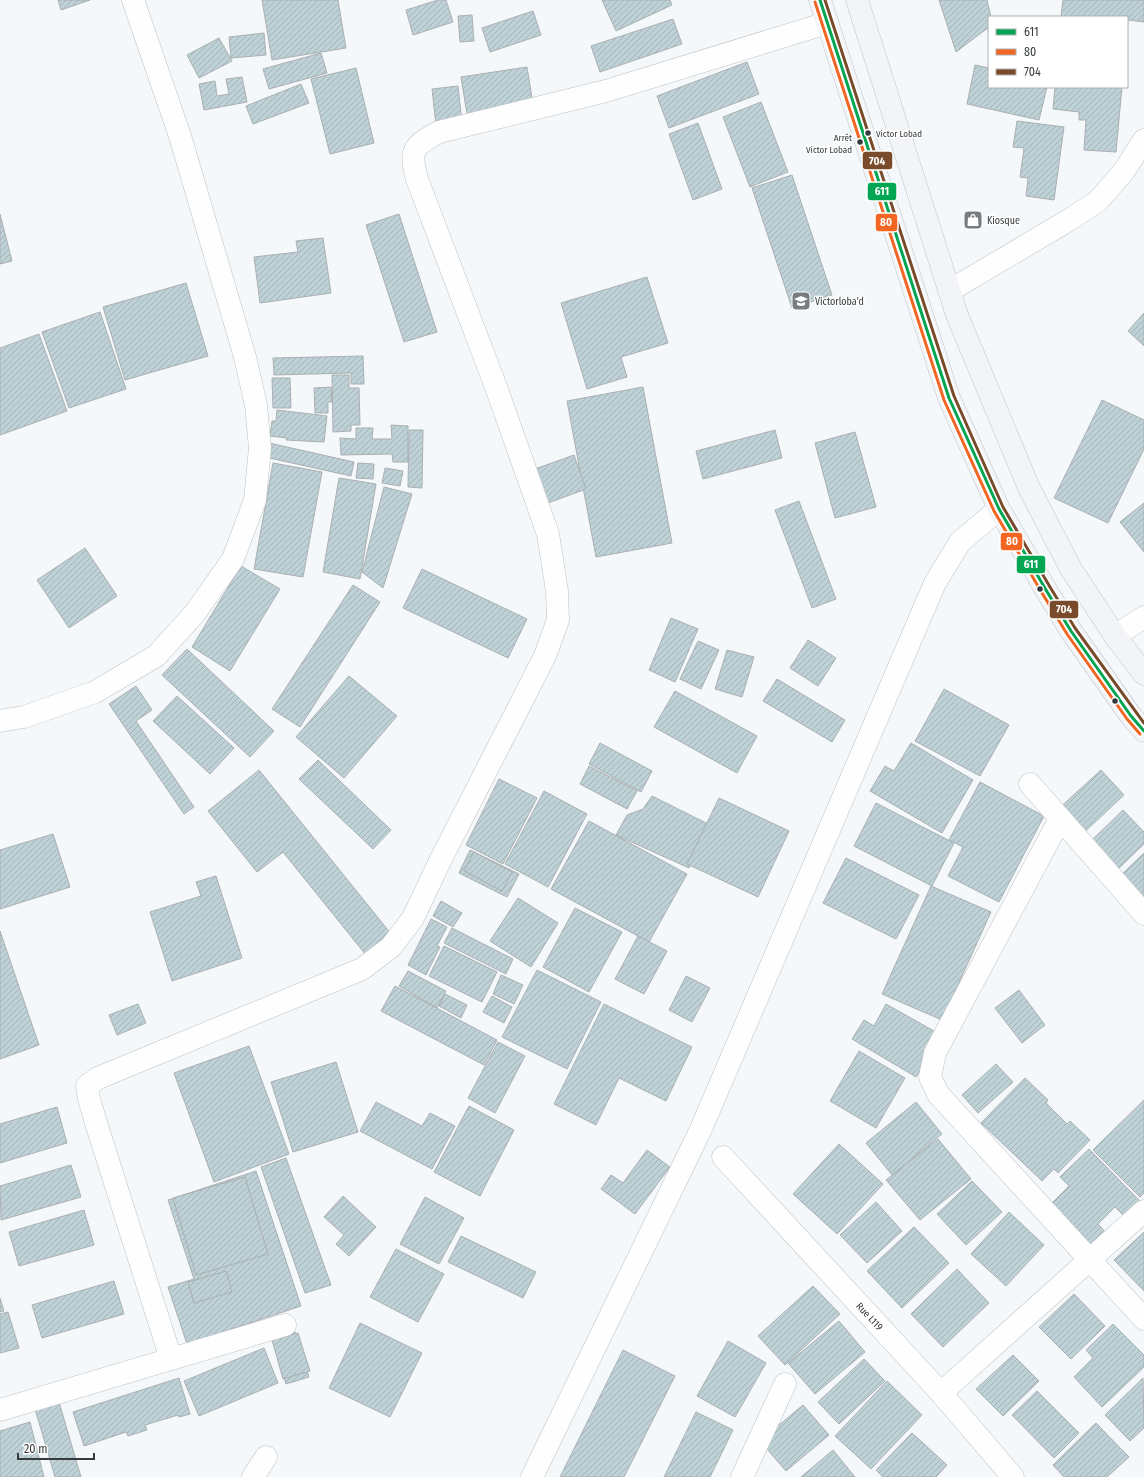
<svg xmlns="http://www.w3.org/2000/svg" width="1144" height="1477" font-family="'Fira Sans Condensed',sans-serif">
  <defs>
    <pattern id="building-hatch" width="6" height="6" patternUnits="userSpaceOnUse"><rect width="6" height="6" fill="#bdd1d6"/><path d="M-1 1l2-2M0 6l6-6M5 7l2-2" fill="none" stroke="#a3b4b9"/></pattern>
  </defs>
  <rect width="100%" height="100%" fill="#f5f8fa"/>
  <g fill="url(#building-hatch)" stroke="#abafb1">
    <path d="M 58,0 L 90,0 L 61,10 Z"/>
    <path d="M 262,0 L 338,0 L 346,48 L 272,60 Z"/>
    <path d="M 438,0 L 446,0 L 453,22 L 413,35 L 406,10 Z"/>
    <path d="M 602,0 L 670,0 L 672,5 L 616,31 Z"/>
    <path d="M 939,0 L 987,0 L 991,17 L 989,17 L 989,27 L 956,52 Z"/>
    <path d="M 1063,0 L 1144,0 L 1144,22 L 1128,20 L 1127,33 L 1127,17 L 1061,17 Z"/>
    <path d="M 533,11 L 541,35 L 490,52 L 482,28 Z"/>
    <path d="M 472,15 L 474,41 L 460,42 L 458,16 Z"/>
    <path d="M 673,19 L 682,44 L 600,72 L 591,46 Z"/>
    <path d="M 264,33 L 266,55 L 231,58 L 229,37 Z"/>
    <path d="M 219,38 L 232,61 L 199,78 L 187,55 Z"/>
    <path d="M 321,53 L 327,73 L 269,89 L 263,69 Z"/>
    <path d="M 747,62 L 759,94 L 669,128 L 657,96 Z"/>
    <path d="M 975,65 L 989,68 L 989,87 L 1047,87 L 1039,120 L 967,104 Z"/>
    <path d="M 527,67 L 533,104 L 467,114 L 461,77 Z"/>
    <path d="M 356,68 L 374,143 L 330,154 L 311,79 Z"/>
    <path d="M 242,77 L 247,102 L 204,110 L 199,84 L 215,81 L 217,96 L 229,94 L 226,79 Z"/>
    <path d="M 301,84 L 309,103 L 253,124 L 246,106 Z"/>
    <path d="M 458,86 L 462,122 L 436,125 L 432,89 Z"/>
    <path d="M 1055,87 L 1122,87 L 1116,152 L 1084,150 L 1086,120 L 1079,120 L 1079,112 L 1053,109 Z"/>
    <path d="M 761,102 L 788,172 L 750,187 L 723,117 Z"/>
    <path d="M 1017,121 L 1064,127 L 1054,200 L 1026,196 L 1028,178 L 1020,177 L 1024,148 L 1013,147 Z"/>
    <path d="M 698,123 L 722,189 L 693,200 L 669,134 Z"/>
    <path d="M 792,175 L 832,295 L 792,308 L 752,188 Z"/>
    <path d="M 0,214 L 12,261 L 0,264 Z"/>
    <path d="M 399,214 L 437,332 L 404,342 L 366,225 Z"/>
    <path d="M 323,238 L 331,293 L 260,303 L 254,257 L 298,252 L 296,241 Z"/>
    <path d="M 647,277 L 668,343 L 621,357 L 627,377 L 587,389 L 561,303 Z"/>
    <path d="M 186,283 L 208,356 L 125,380 L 103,307 Z"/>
    <path d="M 100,312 L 126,389 L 69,408 L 42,332 Z"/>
    <path d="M 1144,313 L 1144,346 L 1128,331 Z"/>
    <path d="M 39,334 L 67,411 L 0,435 L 0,348 Z"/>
    <path d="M 363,356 L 364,384 L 351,384 L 351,373 L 274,375 L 273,358 Z"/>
    <path d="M 332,375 L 349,375 L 349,388 L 359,388 L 360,425 L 351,425 L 351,431 L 333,432 Z"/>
    <path d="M 272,378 L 290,378 L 291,408 L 273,408 Z"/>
    <path d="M 331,387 L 332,402 L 328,402 L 328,413 L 315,413 L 314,388 Z"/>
    <path d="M 643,387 L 672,543 L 596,557 L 567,401 Z"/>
    <path d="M 1102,400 L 1144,420 L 1144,449 L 1108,523 L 1054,498 Z"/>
    <path d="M 277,410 L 327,416 L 324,442 L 286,440 L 287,438 L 270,436 L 272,421 L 276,421 Z"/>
    <path d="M 391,425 L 408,426 L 408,462 L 393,462 L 392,454 L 341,455 L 340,438 L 356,439 L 356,428 L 373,428 L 372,439 L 392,439 Z"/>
    <path d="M 409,430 L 423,430 L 422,488 L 408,487 Z"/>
    <path d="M 775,430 L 782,458 L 703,479 L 696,451 Z"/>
    <path d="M 855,432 L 876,507 L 835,518 L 815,443 Z"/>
    <path d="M 269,443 L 354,462 L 351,476 L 265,457 Z"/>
    <path d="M 574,455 L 586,489 L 548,503 L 535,469 Z"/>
    <path d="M 273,463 L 322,472 L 303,577 L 254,569 Z"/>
    <path d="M 358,463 L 374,464 L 373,479 L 356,478 Z"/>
    <path d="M 385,468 L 403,471 L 400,486 L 382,483 Z"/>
    <path d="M 339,478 L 376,484 L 360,579 L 323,572 Z"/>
    <path d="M 384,487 L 412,494 L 383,588 L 362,572 Z"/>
    <path d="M 799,501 L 836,599 L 812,608 L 775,510 Z"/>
    <path d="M 1144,503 L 1144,552 L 1120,522 Z"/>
    <path d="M 85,548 L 117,596 L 69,628 L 37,580 Z"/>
    <path d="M 241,566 L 280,589 L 230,671 L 192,647 Z"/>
    <path d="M 422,569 L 527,619 L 508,658 L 403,608 Z"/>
    <path d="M 353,585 L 380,602 L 300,727 L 272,709 Z"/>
    <path d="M 671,618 L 698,629 L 675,682 L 649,670 Z"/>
    <path d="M 808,640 L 836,658 L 818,686 L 790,668 Z"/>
    <path d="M 698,641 L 719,650 L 701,689 L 680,679 Z"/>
    <path d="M 187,649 L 274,731 L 250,757 L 162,675 Z"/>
    <path d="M 727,650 L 754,657 L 742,697 L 715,689 Z"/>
    <path d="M 349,676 L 397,716 L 344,778 L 296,737 Z"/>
    <path d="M 777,679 L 845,720 L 832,742 L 763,701 Z"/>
    <path d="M 136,686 L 152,710 L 136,721 L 194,807 L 184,814 L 109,704 Z"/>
    <path d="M 944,689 L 1009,725 L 980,776 L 915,741 Z"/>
    <path d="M 675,691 L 757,736 L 737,773 L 654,727 Z"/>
    <path d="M 177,696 L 234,748 L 210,774 L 153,721 Z"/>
    <path d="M 600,743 L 652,771 L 641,792 L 589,764 Z"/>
    <path d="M 911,743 L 973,780 L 942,833 L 870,791 L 885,766 L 894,771 Z"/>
    <path d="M 318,760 L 391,830 L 373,849 L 299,779 Z"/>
    <path d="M 589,766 L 637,791 L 627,809 L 580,784 Z"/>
    <path d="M 259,770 L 396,940 L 370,960 L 283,852 L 257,872 L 208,811 Z"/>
    <path d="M 1101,770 L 1124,795 L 1079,837 L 1055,812 Z"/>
    <path d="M 499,779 L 537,798 L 503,864 L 466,845 Z"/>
    <path d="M 980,782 L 1044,816 L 999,902 L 948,876 L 963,847 L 949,840 Z"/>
    <path d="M 544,791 L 587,814 L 548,887 L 505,864 Z"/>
    <path d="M 652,796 L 710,825 L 689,868 L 616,835 L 627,815 L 643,809 Z"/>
    <path d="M 719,798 L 789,831 L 758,897 L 687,864 Z"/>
    <path d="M 876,803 L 954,843 L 932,886 L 854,846 Z"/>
    <path d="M 1123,810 L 1144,832 L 1144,844 L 1116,871 L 1089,843 Z"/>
    <path d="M 589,821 L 687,874 L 649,942 L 551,889 Z"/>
    <path d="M 53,834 L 70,887 L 0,909 L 0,850 Z"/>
    <path d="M 470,850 L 519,874 L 507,897 L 459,873 Z"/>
    <path d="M 474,852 L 512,872 L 502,891 L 464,871 Z"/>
    <path d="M 1144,853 L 1144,903 L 1118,878 Z"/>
    <path d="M 846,858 L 919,895 L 896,939 L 823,903 Z"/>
    <path d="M 216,876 L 242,958 L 172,981 L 150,912 L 201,896 L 196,882 Z"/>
    <path d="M 931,886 L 991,912 L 942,1020 L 882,994 Z"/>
    <path d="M 518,898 L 558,923 L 531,967 L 490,941 Z"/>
    <path d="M 441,901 L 462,913 L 453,927 L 433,916 Z"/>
    <path d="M 575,908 L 622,932 L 589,992 L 543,967 Z"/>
    <path d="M 431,919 L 447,927 L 437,946 L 440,947 L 426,975 L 408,965 Z"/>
    <path d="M 452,928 L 513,959 L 506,974 L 444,943 Z"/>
    <path d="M 0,931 L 39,1045 L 0,1059 Z"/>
    <path d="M 638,936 L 667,951 L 644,994 L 615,979 Z"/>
    <path d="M 444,946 L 497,972 L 482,1002 L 429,976 Z"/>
    <path d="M 537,970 L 601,1002 L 567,1069 L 502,1037 Z"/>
    <path d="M 408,971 L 446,991 L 437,1008 L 399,986 Z"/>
    <path d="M 501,975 L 523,985 L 514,1004 L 493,994 Z"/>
    <path d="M 686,976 L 710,988 L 692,1022 L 669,1010 Z"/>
    <path d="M 395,986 L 497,1040 L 484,1065 L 381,1011 Z"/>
    <path d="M 1019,990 L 1045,1025 L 1022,1043 L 995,1008 Z"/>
    <path d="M 445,994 L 467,1005 L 461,1018 L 439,1006 Z"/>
    <path d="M 492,996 L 512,1007 L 504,1023 L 483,1012 Z"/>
    <path d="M 138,1004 L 146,1023 L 117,1035 L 109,1015 Z"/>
    <path d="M 604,1004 L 692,1047 L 666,1101 L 619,1078 L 596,1125 L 554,1104 Z"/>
    <path d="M 886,1004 L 941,1035 L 916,1077 L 852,1039 L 864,1020 L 874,1026 Z"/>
    <path d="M 498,1042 L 525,1056 L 495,1113 L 468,1098 Z"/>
    <path d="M 249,1046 L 289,1154 L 214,1182 L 174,1073 Z"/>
    <path d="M 859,1051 L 905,1078 L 876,1128 L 830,1101 Z"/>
    <path d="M 336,1062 L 358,1132 L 293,1152 L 271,1082 Z"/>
    <path d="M 996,1064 L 1013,1082 L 978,1113 L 962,1095 Z"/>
    <path d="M 1025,1078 L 1048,1100 L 1046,1103 L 1067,1124 L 1070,1121 L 1090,1140 L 1058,1173 L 1054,1169 L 1042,1181 L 981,1123 Z"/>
    <path d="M 1144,1100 L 1144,1193 L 1140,1197 L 1093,1150 Z"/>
    <path d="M 376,1102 L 422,1126 L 430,1113 L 455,1126 L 432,1169 L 360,1131 Z"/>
    <path d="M 916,1102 L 942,1134 L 892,1175 L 866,1143 Z"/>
    <path d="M 469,1106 L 514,1130 L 480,1196 L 434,1172 Z"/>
    <path d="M 57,1107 L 67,1143 L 0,1163 L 0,1124 Z"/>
    <path d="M 938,1139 L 971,1179 L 920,1220 L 886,1180 Z"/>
    <path d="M 839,1144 L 883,1184 L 837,1234 L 793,1194 Z"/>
    <path d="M 1089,1149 L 1140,1201 L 1125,1217 L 1115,1207 L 1098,1224 L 1107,1234 L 1093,1247 L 1051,1204 L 1069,1186 L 1060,1177 Z"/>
    <path d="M 647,1150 L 670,1167 L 635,1214 L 601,1189 L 611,1175 L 623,1183 Z"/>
    <path d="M 286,1158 L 331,1285 L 305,1293 L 261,1167 Z"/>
    <path d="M 71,1165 L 81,1197 L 1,1220 L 0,1186 Z"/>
    <path d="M 256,1171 L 301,1306 L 187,1344 L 168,1287 L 194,1279 L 168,1200 Z"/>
    <path d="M 245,1177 L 268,1254 L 196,1275 L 173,1198 Z"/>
    <path d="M 972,1181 L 1002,1212 L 966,1245 L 937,1214 Z"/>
    <path d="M 343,1196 L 376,1227 L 349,1256 L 336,1244 L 344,1235 L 324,1217 Z"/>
    <path d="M 425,1197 L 464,1218 L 439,1264 L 400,1244 Z"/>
    <path d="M 876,1202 L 902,1231 L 867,1263 L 840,1235 Z"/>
    <path d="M 84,1210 L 94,1245 L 19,1266 L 9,1232 Z"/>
    <path d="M 1009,1212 L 1044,1245 L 1006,1286 L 971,1254 Z"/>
    <path d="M 914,1227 L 949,1263 L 902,1308 L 867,1271 Z"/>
    <path d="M 1144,1232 L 1144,1291 L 1114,1260 Z"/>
    <path d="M 461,1236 L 536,1272 L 523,1298 L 448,1262 Z"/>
    <path d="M 396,1249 L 444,1274 L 418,1322 L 370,1297 Z"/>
    <path d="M 957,1269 L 989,1303 L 943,1347 L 911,1314 Z"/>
    <path d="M 226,1271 L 232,1292 L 194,1303 L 188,1282 Z"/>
    <path d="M 114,1281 L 124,1314 L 42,1338 L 32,1305 Z"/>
    <path d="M 813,1286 L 840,1314 L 785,1365 L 758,1336 Z"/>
    <path d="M 1074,1294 L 1105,1326 L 1071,1359 L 1039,1327 Z"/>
    <path d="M 0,1298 L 4,1311 L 0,1312 Z"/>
    <path d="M 8,1312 L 19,1348 L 0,1353 L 0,1314 Z"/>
    <path d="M 839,1321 L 865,1352 L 815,1394 L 788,1363 Z"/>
    <path d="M 360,1323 L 422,1353 L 390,1417 L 329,1388 Z"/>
    <path d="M 1113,1324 L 1144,1355 L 1144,1367 L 1102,1407 L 1074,1377 L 1093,1358 L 1086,1350 Z"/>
    <path d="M 295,1332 L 309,1377 L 286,1384 L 272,1338 Z"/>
    <path d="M 298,1333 L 310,1371 L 283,1379 L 272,1340 Z"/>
    <path d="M 728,1341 L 766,1363 L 735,1417 L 697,1396 Z"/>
    <path d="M 264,1348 L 278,1383 L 199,1416 L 184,1381 Z"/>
    <path d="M 623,1350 L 675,1376 L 624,1477 L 560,1477 Z"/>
    <path d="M 1013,1355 L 1039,1381 L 1003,1416 L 976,1389 Z"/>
    <path d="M 864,1359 L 885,1381 L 839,1424 L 818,1402 Z"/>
    <path d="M 179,1378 L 190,1414 L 179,1417 L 178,1415 L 145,1425 L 147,1430 L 128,1436 L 126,1432 L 84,1446 L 73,1412 Z"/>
    <path d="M 1143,1378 L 1144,1428 L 1130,1441 L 1105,1415 Z"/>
    <path d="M 887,1381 L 922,1415 L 871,1469 L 835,1436 Z"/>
    <path d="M 1037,1391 L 1079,1433 L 1054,1458 L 1012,1415 Z"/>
    <path d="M 59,1402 L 81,1477 L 55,1477 L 35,1409 Z"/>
    <path d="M 803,1405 L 829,1435 L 786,1471 L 760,1441 Z"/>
    <path d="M 696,1412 L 733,1430 L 710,1477 L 664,1477 Z"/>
    <path d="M 30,1422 L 44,1477 L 0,1477 L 0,1431 Z"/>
    <path d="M 1096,1423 L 1129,1457 L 1107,1477 L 1064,1477 L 1053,1465 Z"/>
    <path d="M 912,1433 L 947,1465 L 936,1477 L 883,1477 L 876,1470 Z"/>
    <path d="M 833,1450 L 855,1477 L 801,1477 Z"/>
  </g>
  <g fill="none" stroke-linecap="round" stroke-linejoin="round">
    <defs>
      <g id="minor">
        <path d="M 949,291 L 1069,220 L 1098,201 L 1124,171 L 1144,140"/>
        <path d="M 1115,636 L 1144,617"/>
        <path d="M 0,721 L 24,717 L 95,692 L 156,656 L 195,613 L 233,559 L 255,500 L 260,448 L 256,405 L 245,357 L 180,136 L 133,0"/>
        <path d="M 1030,784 L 1144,914"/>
        <path d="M 1060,819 L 935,1053 L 930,1077 L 938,1094 L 1144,1319"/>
        <path d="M 723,1157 L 941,1393 L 1013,1477"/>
        <path d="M 171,1359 L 97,1126 L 89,1099 L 87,1086 L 98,1078 L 362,969 L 391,947 L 413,918 L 441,859 L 545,656 L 558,620 L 557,591 L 548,534 L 496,387 L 417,179 C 409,150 413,146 439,132 L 606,91 L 827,23"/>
        <path d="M 941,1393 L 1144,1211"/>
        <path d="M 0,1410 L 285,1325"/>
        <path d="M 253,1477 L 266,1457"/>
        <path d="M 532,1477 L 701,1129 L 935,583 L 960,542 L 999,509"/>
        <path d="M 742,1477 L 785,1384"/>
      </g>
      <g id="major">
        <path d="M 820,0 L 949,398 L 999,509 L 1046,590 L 1071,631 L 1131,716 L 1144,731"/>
        <path d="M 857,0 L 957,315 L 1029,488 L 1071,569 L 1115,636 L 1144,674"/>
      </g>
    </defs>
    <use href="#minor" stroke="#bdc0c2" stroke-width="23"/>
    <use href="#major" stroke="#bfc4cb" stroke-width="23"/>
    <use href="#minor" stroke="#fefefe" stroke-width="22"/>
    <use href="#major" stroke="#f2f4f7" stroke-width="22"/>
    <defs>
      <path id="bus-1" d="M 820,0 L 949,398 L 999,509 L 1046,590 L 1071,631 L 1131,716 L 1144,731"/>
      <path id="bus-2" d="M 815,2 L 944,400 L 994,511 L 1042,593 L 1067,634 L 1127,719 L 1140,734"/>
      <path id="bus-3" d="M 825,0 L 954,396 L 1003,507 L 1050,587 L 1075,628 L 1144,723"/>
    </defs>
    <use href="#bus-1" stroke="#fff" stroke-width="6"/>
    <use href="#bus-2" stroke="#fff" stroke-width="6"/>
    <use href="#bus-3" stroke="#fff" stroke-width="6"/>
    <use href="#bus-1" stroke="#00a651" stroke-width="3"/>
    <use href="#bus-2" stroke="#f26522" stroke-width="3"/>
    <use href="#bus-3" stroke="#7a4b2a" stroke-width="3"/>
  </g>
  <defs>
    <symbol id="shop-square" viewBox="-11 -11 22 22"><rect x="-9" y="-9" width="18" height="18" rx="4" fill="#787c7e" stroke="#fff"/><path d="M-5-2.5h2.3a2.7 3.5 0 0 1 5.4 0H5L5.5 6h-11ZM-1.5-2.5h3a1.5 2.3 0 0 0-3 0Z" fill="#fff"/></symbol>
    <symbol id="school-square" viewBox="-11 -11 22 22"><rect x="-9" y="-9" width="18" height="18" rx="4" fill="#787c7e" stroke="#fff"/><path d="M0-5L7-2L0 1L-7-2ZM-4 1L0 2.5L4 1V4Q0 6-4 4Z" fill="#fff"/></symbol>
  </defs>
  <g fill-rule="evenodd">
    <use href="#shop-square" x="962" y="209" width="22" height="22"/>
    <use href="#school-square" x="790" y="290" width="22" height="22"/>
  </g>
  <g fill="#353a3c" stroke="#fff" stroke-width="1.5">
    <circle cx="868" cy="133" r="3.5"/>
    <circle cx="860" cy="142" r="3.5"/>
    <circle cx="1040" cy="589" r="3.5"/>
    <circle cx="1115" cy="701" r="3.5"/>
  </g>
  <g text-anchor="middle" stroke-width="3" stroke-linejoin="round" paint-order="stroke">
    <g font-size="9" fill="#353a3c" stroke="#fff" text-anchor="start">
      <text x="876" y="137">Victor Lobad</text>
      <text x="852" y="141" text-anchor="end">Arrêt<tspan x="852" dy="12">Victor Lobad</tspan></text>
    </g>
    <g font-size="10" fill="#353a3c" stroke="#fff" text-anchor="start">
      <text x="987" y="224">Kiosque</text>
      <text x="815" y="305">Victorloba'd</text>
    </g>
    <g font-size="10" fill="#353a3c" stroke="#fff">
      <text transform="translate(870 1316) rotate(47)" y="4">Rue L119</text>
    </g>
  </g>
  <g stroke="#fff" stroke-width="1.5">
    <rect x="862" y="151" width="31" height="19" rx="4" fill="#7a4b2a"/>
    <rect x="867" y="182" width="30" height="19" rx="4" fill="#00a651"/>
    <rect x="875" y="213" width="23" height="19" rx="4" fill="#f26522"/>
    <rect x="1000" y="532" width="23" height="19" rx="4" fill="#f26522"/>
    <rect x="1016" y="555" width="30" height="19" rx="4" fill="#00a651"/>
    <rect x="1049" y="600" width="30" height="19" rx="4" fill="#7a4b2a"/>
  </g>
  <g font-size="11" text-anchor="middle" font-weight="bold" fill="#fff">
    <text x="877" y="165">704</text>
    <text x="882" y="195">611</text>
    <text x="886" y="226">80</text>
    <text x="1012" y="545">80</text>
    <text x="1031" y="568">611</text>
    <text x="1064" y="613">704</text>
  </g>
  <rect x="988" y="16" width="140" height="72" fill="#ffffff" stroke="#aeb0b1"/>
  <rect x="996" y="29" width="20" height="6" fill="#00a651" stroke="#aeb0b1"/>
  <text x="1024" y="36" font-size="12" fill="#353a3c">611</text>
  <rect x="996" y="49" width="20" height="6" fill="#f26522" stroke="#aeb0b1"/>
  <text x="1024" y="56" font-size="12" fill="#353a3c">80</text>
  <rect x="996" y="69" width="20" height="6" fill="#7a4b2a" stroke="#aeb0b1"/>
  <text x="1024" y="76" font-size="12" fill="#353a3c">704</text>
  <path d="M18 1453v6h76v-6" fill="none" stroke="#353a3c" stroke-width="2"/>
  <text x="24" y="1453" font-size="12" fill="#353a3c" stroke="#ffffff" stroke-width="3" paint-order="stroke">20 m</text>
</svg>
